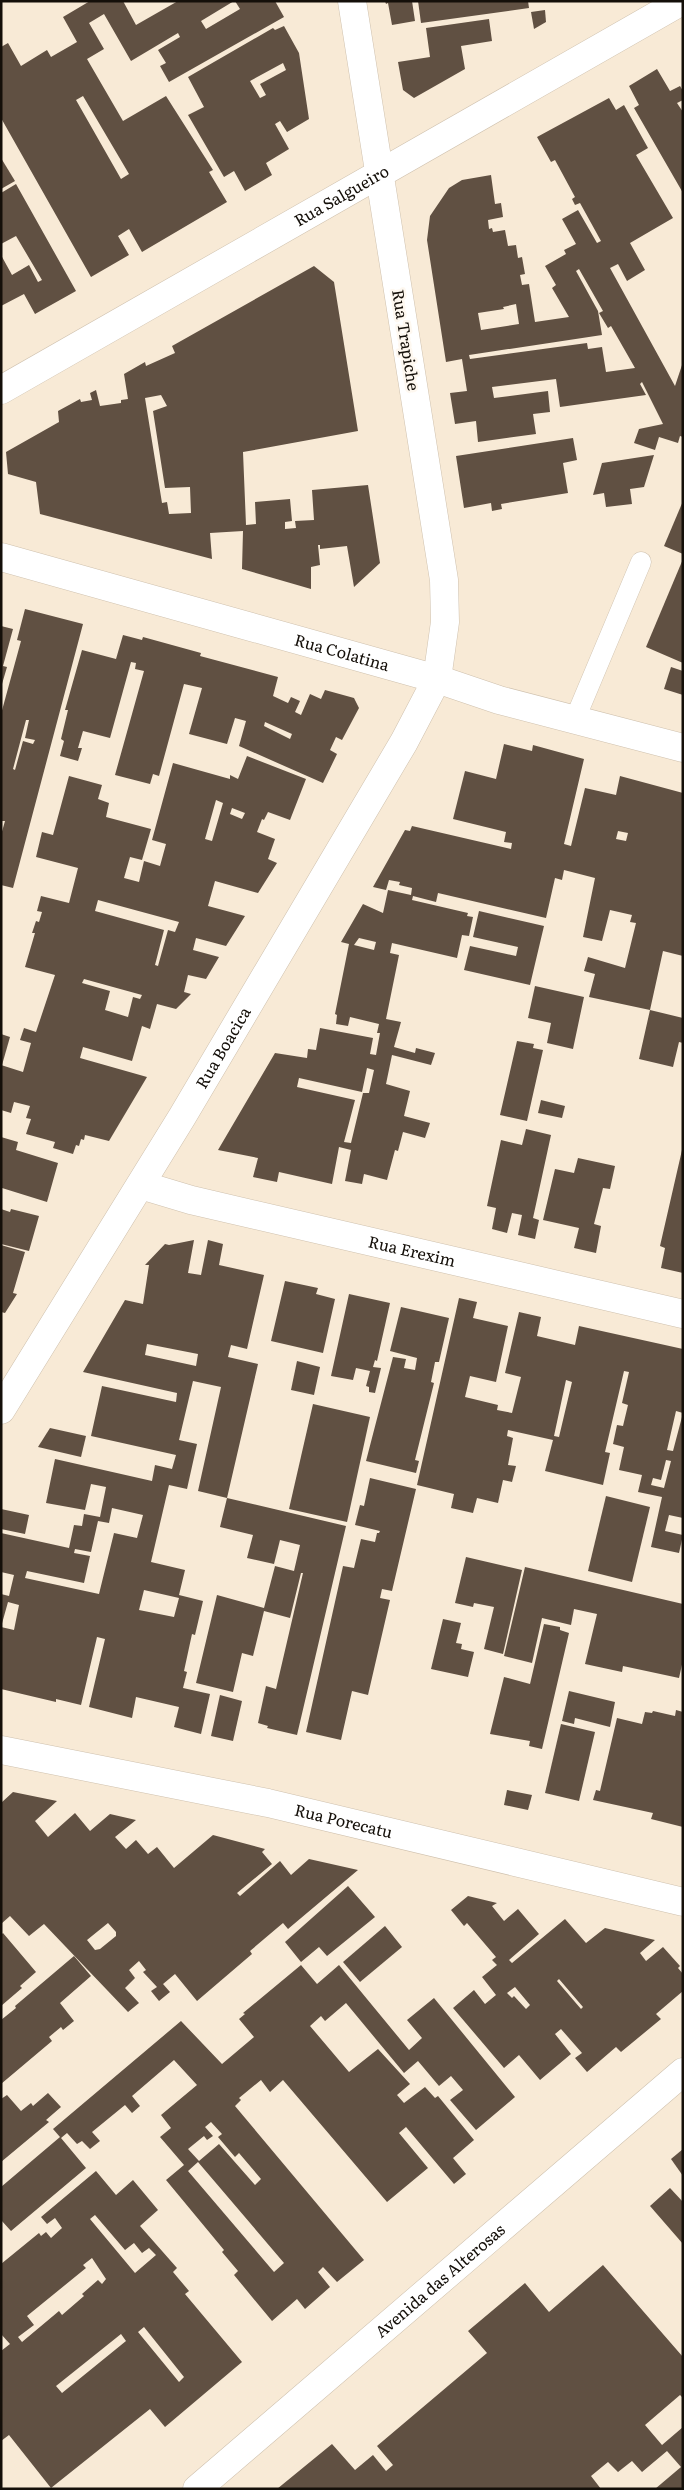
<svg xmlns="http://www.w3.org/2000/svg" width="684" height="2490" font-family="Literata,serif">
  <rect width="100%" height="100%" fill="#f8ead6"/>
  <g fill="#605042" fill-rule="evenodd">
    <path d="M 90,1 L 123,1 L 136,25 L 178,1 L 234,1 L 201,21 L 206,29 L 240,9 L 235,1 L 275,1 L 284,17 L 169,82 L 160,66 L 166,63 L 158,50 L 180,37 L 178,33 L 131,61 L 104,14 L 89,23 L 104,49 L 87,59 L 123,121 L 166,96 L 213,170 L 209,172 L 227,202 L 142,252 L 129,229 L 118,236 L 129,255 L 91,277 L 1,118 L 1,47 L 8,43 L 21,66 L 47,50 L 51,57 L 77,42 L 63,17 ZM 83,96 L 129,174 L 121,179 L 76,100 Z"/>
    <path d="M 385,1 L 412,1 L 415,21 L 392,25 L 388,3 L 386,4 Z"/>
    <path d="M 418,1 L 528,1 L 529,8 L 421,23 Z"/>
    <path d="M 545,10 L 546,22 L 534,29 L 531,12 Z"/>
    <path d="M 489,19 L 492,41 L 461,46 L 465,69 L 414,98 L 403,90 L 398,62 L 430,57 L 426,28 Z"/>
    <path d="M 284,26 L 299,53 L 309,119 L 287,132 L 280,121 L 275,124 L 289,149 L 266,163 L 272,175 L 245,191 L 234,171 L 224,177 L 188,115 L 204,107 L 188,77 L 273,28 L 275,30 ZM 283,63 L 286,70 L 260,84 L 266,95 L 260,98 L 250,81 Z"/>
    <path d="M 657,69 L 670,91 L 680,86 L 683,91 L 683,100 L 677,103 L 683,112 L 683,193 L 634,108 L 639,105 L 629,86 Z"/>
    <path d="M 609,98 L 616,110 L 624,105 L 648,148 L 636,155 L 673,218 L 630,243 L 645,270 L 627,281 L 618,264 L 610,268 L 675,386 L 683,362 L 683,437 L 680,436 L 678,443 L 659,437 L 655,450 L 634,443 L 639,429 L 663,424 L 642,382 L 640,384 L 646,395 L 560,407 L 556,379 L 492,387 L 494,398 L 548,391 L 550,412 L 533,414 L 536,434 L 478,442 L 476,421 L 455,424 L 450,393 L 467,391 L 462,359 L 446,362 L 427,240 L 430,216 L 449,188 L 462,180 L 491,175 L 495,204 L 501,203 L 503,217 L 488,220 L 489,229 L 492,228 L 493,232 L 505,230 L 508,246 L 516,245 L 518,258 L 522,257 L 525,274 L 520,275 L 522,285 L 529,284 L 535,322 L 569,317 L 552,288 L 556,285 L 545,266 L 566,254 L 564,250 L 576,244 L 562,219 L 578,210 L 597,243 L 601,241 L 580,203 L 575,205 L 572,199 L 575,197 L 555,160 L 551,162 L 537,137 ZM 579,269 L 603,311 L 599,313 L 608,328 L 611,326 L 635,368 L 606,372 L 602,347 L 588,349 L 587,343 L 470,359 L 469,355 L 602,335 L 598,311 L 576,271 ZM 516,304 L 519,324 L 481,330 L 478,313 L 504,309 L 503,307 Z"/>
    <path d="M 1,158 L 15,181 L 1,189 Z"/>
    <path d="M 16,184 L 76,291 L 35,314 L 24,294 L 1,306 L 1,255 L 12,275 L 29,265 L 38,282 L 42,280 L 16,236 L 1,244 L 1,193 Z"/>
    <path d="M 314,266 L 334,282 L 358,431 L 243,452 L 246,525 L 256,524 L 255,502 L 290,499 L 292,521 L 285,522 L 285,529 L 296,528 L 295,521 L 314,520 L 312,490 L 368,485 L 380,563 L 354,587 L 347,546 L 320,549 L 320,545 L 318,545 L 320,565 L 311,567 L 311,589 L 242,569 L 243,531 L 210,533 L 212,559 L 40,514 L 36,482 L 8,474 L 6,452 L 59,422 L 58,411 L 80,399 L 81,402 L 92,400 L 90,393 L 96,390 L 100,406 L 121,403 L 121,400 L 128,399 L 124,374 L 145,362 L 146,366 L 175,353 L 172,346 ZM 161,395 L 167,406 L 153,411 L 165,488 L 190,487 L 191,513 L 169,514 L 167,502 L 162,503 L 145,398 Z"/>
    <path d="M 573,438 L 577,460 L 563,463 L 568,493 L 501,504 L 502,509 L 492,511 L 491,503 L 464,508 L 456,456 Z"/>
    <path d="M 654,455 L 644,487 L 630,489 L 632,504 L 606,507 L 604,493 L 593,495 L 602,463 Z"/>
    <path d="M 683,501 L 683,554 L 664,546 Z"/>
    <path d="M 683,559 L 683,663 L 646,647 Z"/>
    <path d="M 25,609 L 83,624 L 13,888 L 1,885 L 1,835 L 5,821 L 1,821 L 1,714 L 21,641 L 17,640 ZM 26,720 L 29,720 L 25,738 L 35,740 L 33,744 L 23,741 L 15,770 L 13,769 Z"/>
    <path d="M 1,626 L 13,629 L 3,666 L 7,667 L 2,684 Z"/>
    <path d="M 123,635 L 142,640 L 143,637 L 201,653 L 200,656 L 278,677 L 273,696 L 288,703 L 291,697 L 300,701 L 295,712 L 301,715 L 310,694 L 321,699 L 325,690 L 354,698 L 359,708 L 342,740 L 336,737 L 330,750 L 337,754 L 323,783 L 239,746 L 246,721 L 235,718 L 227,744 L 189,734 L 202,688 L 184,684 L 159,776 L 153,774 L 150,784 L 115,775 L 144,671 L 135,669 L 136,663 L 131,662 L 110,738 L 83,731 L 78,748 L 82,748 L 78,761 L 60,756 L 64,741 L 61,739 L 68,710 L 65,710 L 82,650 L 116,659 ZM 265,722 L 292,734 L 290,739 L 264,726 Z"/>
    <path d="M 671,667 L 683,671 L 683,695 L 664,689 Z"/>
    <path d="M 504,744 L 532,751 L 533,745 L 584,759 L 564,844 L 571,846 L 585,788 L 616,795 L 620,776 L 683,793 L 683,956 L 663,951 L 650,1010 L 589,997 L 595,974 L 584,971 L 588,957 L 625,968 L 636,923 L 630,922 L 632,915 L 610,910 L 602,941 L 583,937 L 595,878 L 564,870 L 562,880 L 555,878 L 546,918 L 438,893 L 436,902 L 413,896 L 412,900 L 468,913 L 467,916 L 473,917 L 469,936 L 462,935 L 457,958 L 392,943 L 390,953 L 399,955 L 386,1019 L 401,1022 L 394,1047 L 415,1053 L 416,1048 L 435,1053 L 431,1065 L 392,1055 L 386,1084 L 410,1091 L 404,1116 L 430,1123 L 425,1138 L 403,1132 L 398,1151 L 395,1150 L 387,1180 L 364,1174 L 362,1184 L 345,1181 L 351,1150 L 339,1147 L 332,1184 L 279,1172 L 277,1182 L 253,1177 L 258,1158 L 218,1150 L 275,1053 L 307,1058 L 308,1049 L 316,1050 L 320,1028 L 373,1038 L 370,1054 L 376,1055 L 380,1033 L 377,1033 L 379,1024 L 350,1017 L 348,1026 L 336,1024 L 337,1015 L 335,1014 L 349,944 L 341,942 L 363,904 L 383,913 L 388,890 L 411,895 L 412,888 L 399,885 L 400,882 L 389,880 L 386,890 L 373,887 L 405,830 L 410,831 L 412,826 L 511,849 L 512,843 L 504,842 L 506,832 L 453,819 L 465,771 L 496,779 ZM 618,831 L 628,833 L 626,841 L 616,839 ZM 359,938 L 376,942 L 374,950 L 354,945 ZM 367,1068 L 374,1070 L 369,1093 L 363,1093 L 351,1143 L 344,1142 L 355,1100 L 297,1087 L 299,1078 L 362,1092 Z"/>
    <path d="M 247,756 L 306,779 L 290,820 L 268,812 L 264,820 L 262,819 L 257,832 L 275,839 L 268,859 L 277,863 L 258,893 L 215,881 L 208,906 L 245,916 L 226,946 L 196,938 L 193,950 L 219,957 L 206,979 L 188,975 L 184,992 L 191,994 L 176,1009 L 157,1004 L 150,1029 L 142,1026 L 132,1061 L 83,1047 L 80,1058 L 147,1077 L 109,1141 L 85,1135 L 84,1140 L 81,1139 L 79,1146 L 76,1145 L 73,1154 L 53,1148 L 55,1142 L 26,1134 L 31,1119 L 26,1118 L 30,1106 L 14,1102 L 11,1113 L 1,1110 L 1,1065 L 23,1072 L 31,1043 L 20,1040 L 24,1028 L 36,1032 L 55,975 L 25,967 L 35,933 L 32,933 L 36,921 L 39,922 L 42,912 L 37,911 L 41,896 L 69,903 L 78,868 L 36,857 L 42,832 L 53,835 L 69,776 L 102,785 L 98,799 L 109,803 L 106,817 L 151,829 L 142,860 L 130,857 L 124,878 L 139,882 L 144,861 L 160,866 L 166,844 L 152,840 L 173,763 L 230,779 L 230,775 L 238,779 ZM 216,800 L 223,803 L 212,841 L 205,839 ZM 232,808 L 245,813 L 242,819 L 230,814 ZM 98,900 L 179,922 L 175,932 L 168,930 L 158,966 L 155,965 L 164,930 L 95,911 ZM 84,979 L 142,995 L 140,999 L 133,997 L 128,1017 L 105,1010 L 110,991 L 82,983 Z"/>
    <path d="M 479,911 L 544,926 L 530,985 L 464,970 L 470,946 L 516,956 L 518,947 L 473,937 Z"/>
    <path d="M 535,986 L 584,997 L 573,1049 L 547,1043 L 551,1023 L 528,1018 Z"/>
    <path d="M 650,1010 L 683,1018 L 683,1043 L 679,1042 L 673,1067 L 639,1059 Z"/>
    <path d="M 1,1034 L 10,1037 L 2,1065 L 1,1064 Z"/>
    <path d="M 517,1041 L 534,1044 L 533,1048 L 543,1050 L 527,1121 L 500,1115 Z"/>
    <path d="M 541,1100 L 565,1106 L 562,1118 L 538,1113 Z"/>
    <path d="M 526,1129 L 551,1135 L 533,1218 L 539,1220 L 535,1239 L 518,1235 L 522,1215 L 512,1213 L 507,1233 L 492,1229 L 496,1208 L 487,1206 L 501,1140 L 522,1145 Z"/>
    <path d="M 1,1137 L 18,1142 L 16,1150 L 58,1163 L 47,1202 L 2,1188 Z"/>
    <path d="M 682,1150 L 683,1150 L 683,1273 L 661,1268 L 665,1248 L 660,1246 Z"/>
    <path d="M 578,1158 L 615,1166 L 610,1189 L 603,1188 L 594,1224 L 601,1226 L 596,1253 L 574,1248 L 579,1228 L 543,1220 L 555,1169 L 574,1173 Z"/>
    <path d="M 1,1209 L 10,1212 L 11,1209 L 39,1216 L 29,1251 L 1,1244 Z"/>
    <path d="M 194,1240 L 188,1273 L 201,1275 L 208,1240 L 223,1244 L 219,1265 L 264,1275 L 247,1349 L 231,1345 L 228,1357 L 258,1364 L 227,1498 L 198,1491 L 221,1387 L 193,1381 L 179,1440 L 197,1444 L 187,1489 L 169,1485 L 151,1562 L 185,1570 L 179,1595 L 203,1601 L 195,1635 L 192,1634 L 184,1671 L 187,1672 L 183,1688 L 210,1694 L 201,1734 L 174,1727 L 179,1707 L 136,1697 L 132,1718 L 89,1707 L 105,1639 L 97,1637 L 81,1705 L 56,1699 L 56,1702 L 1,1689 L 1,1627 L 14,1630 L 19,1605 L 8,1602 L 1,1627 L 1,1594 L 9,1596 L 14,1575 L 1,1572 L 1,1533 L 69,1548 L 74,1525 L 82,1526 L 84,1514 L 100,1517 L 106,1487 L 91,1484 L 85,1510 L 46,1503 L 55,1459 L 152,1481 L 155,1465 L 172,1469 L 176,1455 L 91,1436 L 102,1386 L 176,1402 L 177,1393 L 83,1372 L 125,1300 L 143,1304 L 149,1265 L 145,1265 L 165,1244 L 169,1245 ZM 147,1344 L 198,1354 L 196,1366 L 145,1355 ZM 112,1508 L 143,1515 L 137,1538 L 114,1533 L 99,1594 L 25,1578 L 27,1571 L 84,1583 L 90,1556 L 74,1553 L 75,1549 L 91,1552 L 98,1521 L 109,1523 ZM 144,1590 L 179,1598 L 174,1617 L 139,1610 Z"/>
    <path d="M 1,1245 L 25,1252 L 13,1293 L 17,1294 L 5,1313 L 1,1312 Z"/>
    <path d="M 285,1281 L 318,1288 L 316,1294 L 335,1299 L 323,1353 L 271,1341 Z"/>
    <path d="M 349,1294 L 390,1303 L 377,1361 L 375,1360 L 373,1367 L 381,1368 L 375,1393 L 369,1392 L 369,1387 L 366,1386 L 370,1371 L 356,1368 L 353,1380 L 331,1376 Z"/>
    <path d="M 459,1298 L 477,1302 L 473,1318 L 508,1326 L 496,1382 L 470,1376 L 465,1397 L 498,1405 L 497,1410 L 512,1413 L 521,1377 L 505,1373 L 519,1312 L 541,1317 L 537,1336 L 575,1345 L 579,1326 L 683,1349 L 683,1413 L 676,1411 L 667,1450 L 673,1451 L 683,1413 L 683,1518 L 669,1515 L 665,1531 L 683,1535 L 679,1553 L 651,1547 L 662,1497 L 638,1492 L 642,1475 L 619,1470 L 624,1447 L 613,1444 L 617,1425 L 623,1426 L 628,1405 L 622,1403 L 629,1372 L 624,1371 L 605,1452 L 610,1453 L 603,1485 L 545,1471 L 553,1440 L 508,1430 L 507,1436 L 513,1438 L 508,1465 L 516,1466 L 512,1482 L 503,1480 L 498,1503 L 477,1498 L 473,1513 L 451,1508 L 454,1494 L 417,1485 ZM 566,1380 L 572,1382 L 559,1437 L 554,1436 ZM 666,1460 L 671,1461 L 664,1488 L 651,1485 L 653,1478 L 661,1480 Z"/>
    <path d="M 401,1307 L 449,1318 L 439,1362 L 435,1362 L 431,1382 L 434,1383 L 415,1460 L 419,1461 L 416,1473 L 366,1461 L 393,1357 L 406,1359 L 404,1368 L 415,1370 L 417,1358 L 390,1351 Z"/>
    <path d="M 297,1361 L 320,1367 L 314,1395 L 291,1390 Z"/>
    <path d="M 313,1404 L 370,1417 L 347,1522 L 289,1509 Z"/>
    <path d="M 50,1428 L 86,1436 L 81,1457 L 38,1447 Z"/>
    <path d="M 370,1478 L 416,1489 L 392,1591 L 382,1589 L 380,1598 L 390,1600 L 368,1695 L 352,1691 L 341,1740 L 306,1732 L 343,1566 L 354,1568 L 361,1539 L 375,1542 L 377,1533 L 379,1533 L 380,1531 L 355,1525 L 360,1505 L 364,1506 Z"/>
    <path d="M 606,1496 L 650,1507 L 632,1582 L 588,1571 Z"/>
    <path d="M 227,1498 L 346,1526 L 297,1735 L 267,1728 L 268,1726 L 258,1723 L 266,1686 L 276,1689 L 303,1573 L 301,1573 L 290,1618 L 264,1611 L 253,1656 L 242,1653 L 233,1692 L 196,1683 L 217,1595 L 264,1608 L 275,1566 L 294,1571 L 300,1545 L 280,1540 L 274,1564 L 247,1558 L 253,1535 L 220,1527 Z"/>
    <path d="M 1,1509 L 29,1515 L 25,1534 L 1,1529 Z"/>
    <path d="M 466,1557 L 522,1570 L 503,1654 L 484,1649 L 494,1607 L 474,1603 L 473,1607 L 455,1603 Z"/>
    <path d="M 525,1567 L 683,1604 L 683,1660 L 679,1678 L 623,1666 L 622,1672 L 585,1664 L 597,1614 L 574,1609 L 571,1625 L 542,1618 L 532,1663 L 504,1656 Z"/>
    <path d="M 443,1619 L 461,1623 L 456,1643 L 462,1644 L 461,1649 L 474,1652 L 468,1677 L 431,1669 Z"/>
    <path d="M 544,1624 L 560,1627 L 560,1630 L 569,1633 L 542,1749 L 529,1746 L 530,1741 L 490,1734 L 504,1677 L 530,1684 Z"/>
    <path d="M 569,1691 L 615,1702 L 610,1727 L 575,1718 L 574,1724 L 562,1721 Z"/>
    <path d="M 220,1695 L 242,1701 L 233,1741 L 211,1736 Z"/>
    <path d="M 676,1710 L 683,1712 L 683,1827 L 651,1819 L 653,1813 L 593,1800 L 596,1790 L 600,1791 L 617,1718 L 642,1724 L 645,1712 L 652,1713 L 653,1711 L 675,1716 Z"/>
    <path d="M 561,1724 L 595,1732 L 579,1801 L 545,1793 Z"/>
    <path d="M 507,1790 L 532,1795 L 528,1810 L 504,1805 Z"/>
    <path d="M 13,1792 L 57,1801 L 35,1821 L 48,1837 L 75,1813 L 90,1831 L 110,1814 L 136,1820 L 115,1837 L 126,1849 L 136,1840 L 148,1854 L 157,1847 L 174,1868 L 213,1835 L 265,1849 L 262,1852 L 272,1864 L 237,1893 L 240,1896 L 280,1861 L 291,1875 L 309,1859 L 358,1870 L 288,1929 L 283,1923 L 250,1951 L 252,1954 L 197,2001 L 175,1974 L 163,1984 L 170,1992 L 159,2001 L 151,1991 L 157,1987 L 143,1972 L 146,1970 L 139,1961 L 129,1970 L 135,1978 L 125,1988 L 139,2003 L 128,2012 L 44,1924 L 29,1936 L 10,1916 L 1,1924 L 1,1803 ZM 108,1923 L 116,1932 L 116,1936 L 100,1949 L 95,1950 L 87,1940 Z"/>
    <path d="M 348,1886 L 375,1917 L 327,1956 L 319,1947 L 301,1962 L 285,1942 Z"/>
    <path d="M 468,1896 L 497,1903 L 492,1906 L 504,1921 L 518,1909 L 539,1934 L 509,1960 L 512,1963 L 565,1919 L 586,1943 L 605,1928 L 655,1940 L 640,1953 L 646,1961 L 663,1947 L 680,1966 L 678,1968 L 683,1974 L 683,1991 L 656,2014 L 661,2019 L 621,2052 L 616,2047 L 587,2072 L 575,2058 L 582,2053 L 561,2029 L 555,2034 L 571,2054 L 540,2080 L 519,2055 L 504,2068 L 453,2008 L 474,1990 L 485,2004 L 496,1995 L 482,1977 L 497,1965 L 492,1960 L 496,1957 L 467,1923 L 464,1926 L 451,1910 ZM 559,1979 L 583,2007 L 581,2009 L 557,1981 ZM 515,1987 L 530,2005 L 526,2009 L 514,1996 L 512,1998 L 507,1993 Z"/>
    <path d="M 385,1926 L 402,1947 L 360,1982 L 343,1962 Z"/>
    <path d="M 3,1933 L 36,1972 L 20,1986 L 22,1988 L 1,2006 L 1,1935 Z"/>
    <path d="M 74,1956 L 91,1976 L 60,2003 L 74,2021 L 63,2030 L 61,2027 L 49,2037 L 52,2041 L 1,2084 L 1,2020 L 16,2008 L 15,2006 Z"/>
    <path d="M 301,1965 L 317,1984 L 339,1965 L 409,2050 L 422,2038 L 407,2020 L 434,1998 L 515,2097 L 476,2130 L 450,2100 L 463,2090 L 451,2076 L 439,2086 L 418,2061 L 404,2073 L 346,2003 L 325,2021 L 321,2016 L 310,2026 L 349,2072 L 378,2049 L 410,2084 L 397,2095 L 404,2103 L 425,2087 L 435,2098 L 438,2096 L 474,2140 L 453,2158 L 466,2174 L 454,2184 L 406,2127 L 399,2133 L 428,2168 L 387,2202 L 283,2080 L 270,2092 L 261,2080 L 239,2098 L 241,2100 L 235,2106 L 364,2260 L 337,2282 L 323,2267 L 318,2272 L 330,2287 L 305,2309 L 297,2299 L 272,2321 L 234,2275 L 238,2271 L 222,2252 L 224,2250 L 166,2180 L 184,2165 L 160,2137 L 171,2128 L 161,2115 L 197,2085 L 174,2060 L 132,2096 L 140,2106 L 132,2113 L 125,2105 L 92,2132 L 100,2141 L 90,2149 L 82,2141 L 77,2144 L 67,2133 L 61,2138 L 86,2168 L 11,2231 L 1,2220 L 1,2187 L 60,2137 L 53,2129 L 181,2021 L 222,2064 L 254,2037 L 239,2019 L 245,2014 L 243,2013 ZM 211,2122 L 222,2134 L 218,2137 L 235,2157 L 239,2153 L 261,2179 L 255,2185 L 219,2144 L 199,2161 L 188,2149 L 204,2136 L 207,2140 L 213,2136 L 205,2127 ZM 198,2162 L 284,2263 L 274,2272 L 188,2171 Z"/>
    <path d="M 48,2093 L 61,2107 L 46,2120 L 49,2122 L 1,2162 L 1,2099 L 7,2095 L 21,2111 L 31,2103 L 33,2106 Z"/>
    <path d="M 683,2149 L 683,2176 L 671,2159 Z"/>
    <path d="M 96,2171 L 116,2195 L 133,2180 L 158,2210 L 140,2226 L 177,2268 L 173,2272 L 189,2291 L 185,2294 L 242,2362 L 165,2427 L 150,2409 L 51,2488 L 9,2435 L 1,2441 L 1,2351 L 10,2344 L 1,2334 L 1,2264 L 39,2233 L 41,2236 L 46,2232 L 51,2238 L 62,2228 L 55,2218 L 47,2224 L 41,2217 ZM 95,2215 L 125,2250 L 134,2243 L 142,2253 L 149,2248 L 156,2255 L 135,2273 L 90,2219 ZM 92,2258 L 106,2279 L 102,2284 L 98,2280 L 82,2294 L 84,2296 L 62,2315 L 59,2311 L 22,2342 L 18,2337 L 34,2325 L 27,2316 L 86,2268 L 83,2265 ZM 144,2327 L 184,2377 L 179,2382 L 138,2332 ZM 121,2334 L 126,2341 L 62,2393 L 56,2386 Z"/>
    <path d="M 670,2188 L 683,2202 L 683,2244 L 650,2206 Z"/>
    <path d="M 603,2265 L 683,2357 L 683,2398 L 680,2395 L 645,2425 L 662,2445 L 683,2427 L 683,2489 L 655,2489 L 681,2467 L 667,2451 L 642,2472 L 632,2461 L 618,2472 L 608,2462 L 591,2476 L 601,2489 L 277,2489 L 332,2444 L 355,2470 L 373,2455 L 386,2471 L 393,2465 L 377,2446 L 487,2353 L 468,2331 L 525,2283 L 549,2312 Z"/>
  </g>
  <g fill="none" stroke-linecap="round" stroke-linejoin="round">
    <defs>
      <path id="lane" d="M 575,719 L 641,562"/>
      <g id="street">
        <path id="s1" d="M 1,390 L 682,1"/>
        <path id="s2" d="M 1,557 L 437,679 L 499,700 L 683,748"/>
        <path id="s3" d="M 141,1185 L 191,1200 L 683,1314"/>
        <path id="s4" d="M 1,1410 L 182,1117 L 404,742 L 437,679 L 445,622 L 444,580 L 352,1"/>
        <path id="s5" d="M 1,1750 L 268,1803 L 683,1902"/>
        <path id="s6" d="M 197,2489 L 683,2072"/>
      </g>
    </defs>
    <use href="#lane" stroke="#cfc1ae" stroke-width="21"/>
    <use href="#street" stroke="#cfc1ae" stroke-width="29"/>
    <use href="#lane" stroke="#fff" stroke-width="20"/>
    <use href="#street" stroke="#fff" stroke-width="28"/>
  </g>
  <g text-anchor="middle" stroke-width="5" stroke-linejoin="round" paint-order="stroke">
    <g font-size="16" fill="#140f09" stroke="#fef8f0">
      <text dy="6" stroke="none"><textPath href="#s1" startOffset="392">Rua Salgueiro</textPath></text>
      <text transform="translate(406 340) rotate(81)" y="6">Rua Trapiche</text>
      <text dy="6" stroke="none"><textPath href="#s2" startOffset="354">Rua Colatina</textPath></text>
      <text dy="6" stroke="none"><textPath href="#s4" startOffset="425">Rua Boacica</textPath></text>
      <text dy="6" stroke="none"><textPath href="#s3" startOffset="279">Rua Erexim</textPath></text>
      <text dy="6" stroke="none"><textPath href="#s5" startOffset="350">Rua Porecatu</textPath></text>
      <text dy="6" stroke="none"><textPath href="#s6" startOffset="320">Avenida das Alterosas</textPath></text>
    </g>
  </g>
  <rect width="684" height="2490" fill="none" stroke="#140f09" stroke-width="5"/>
</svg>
